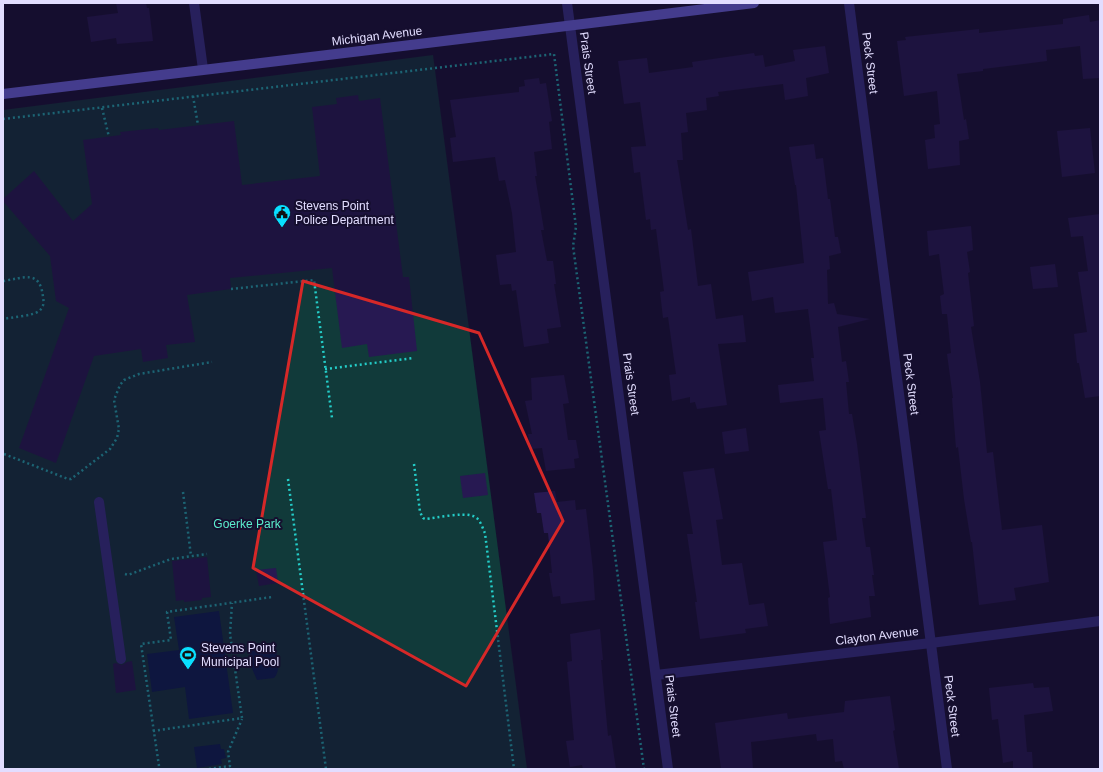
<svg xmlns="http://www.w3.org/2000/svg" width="1103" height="772" font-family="Arial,sans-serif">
  <rect width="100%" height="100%" fill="#160f2f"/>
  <path fill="#113a3a" d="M 433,55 L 527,769 L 3,769 L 3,110 Z"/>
  <g fill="#051f52">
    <path d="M 219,611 L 233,713 L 189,719 L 185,687 L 152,692 L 147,654 L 179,650 L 174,617 Z"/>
    <path d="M 271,643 C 278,652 282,669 274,678 L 257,680 L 250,664 L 250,648 L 253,645 Z"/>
    <path d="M 220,744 L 221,749 L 224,749 L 226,758 L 221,759 L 222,764 L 197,768 L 194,747 Z"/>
  </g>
  <g fill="#271952">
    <path d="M 116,3 L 146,3 L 147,8 L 149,8 L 153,41 L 117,44 L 116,38 L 91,42 L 87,17 L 118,13 Z"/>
    <path d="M 1089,15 L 1090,22 L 1100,20 L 1100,78 L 1083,79 L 1080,46 L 1046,50 L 1047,61 L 983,69 L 983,71 L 957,74 L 964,120 L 966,119 L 969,139 L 959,141 L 960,165 L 928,169 L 925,140 L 935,138 L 934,125 L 940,124 L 937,91 L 904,96 L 897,41 L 906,40 L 905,37 L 979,29 L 979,33 L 1063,24 L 1063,19 Z"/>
    <path d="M 825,46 L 829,73 L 806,78 L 808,96 L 785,100 L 783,84 L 718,92 L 719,96 L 706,98 L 707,110 L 686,113 L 688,132 L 681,133 L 683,160 L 677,160 L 688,230 L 691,229 L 698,286 L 711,284 L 716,319 L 743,315 L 746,342 L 718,344 L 727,405 L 697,409 L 695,402 L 690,403 L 690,397 L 672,401 L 669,375 L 676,374 L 668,317 L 663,318 L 660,292 L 664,291 L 656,229 L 651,230 L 650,219 L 646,220 L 640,172 L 634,173 L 631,147 L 646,146 L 640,102 L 624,104 L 618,61 L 647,58 L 649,73 L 693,67 L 692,62 L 754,53 L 755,56 L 763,55 L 765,67 L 795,61 L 793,50 Z"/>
    <path d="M 539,78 L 540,84 L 546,83 L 552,121 L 549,122 L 552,149 L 534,152 L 537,176 L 535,176 L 544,230 L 541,230 L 547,261 L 553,261 L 556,284 L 554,284 L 561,327 L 547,329 L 549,343 L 524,347 L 516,290 L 512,291 L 511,284 L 500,285 L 496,255 L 516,252 L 512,213 L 505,180 L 499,181 L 495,157 L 453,162 L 450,138 L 456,137 L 450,100 L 519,92 L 519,87 L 525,86 L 524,80 Z"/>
    <path d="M 358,95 L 359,101 L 380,98 L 403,277 L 409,277 L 417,351 L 369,357 L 367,344 L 342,348 L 332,268 L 230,278 L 231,289 L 187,295 L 195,342 L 166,345 L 168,358 L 143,362 L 141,349 L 94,356 L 56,463 L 19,448 L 69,308 L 56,301 L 50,256 L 3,201 L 3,199 L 34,171 L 73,221 L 92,204 L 83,140 L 121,135 L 120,132 L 158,128 L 159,130 L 234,121 L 242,185 L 320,176 L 312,107 L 337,104 L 336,98 Z"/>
    <path d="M 1090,128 L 1095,173 L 1062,177 L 1057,131 Z"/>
    <path d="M 814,144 L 816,159 L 823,158 L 828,199 L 830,199 L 835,237 L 838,237 L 841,253 L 829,256 L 830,269 L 827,270 L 828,304 L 834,303 L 837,314 L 870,319 L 838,327 L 842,362 L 846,361 L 849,382 L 846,382 L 849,414 L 852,414 L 857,444 L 866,518 L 862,518 L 866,547 L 870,547 L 874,575 L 872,575 L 875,596 L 869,596 L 871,617 L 830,624 L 828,598 L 830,597 L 823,542 L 837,540 L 831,489 L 828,489 L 819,431 L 826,430 L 823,398 L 780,403 L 778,385 L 814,381 L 811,358 L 814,358 L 808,309 L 775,313 L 773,297 L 752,301 L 748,272 L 804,263 L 796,185 L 795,185 L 789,147 Z"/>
    <path d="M 1100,214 L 1100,396 L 1085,398 L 1079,363 L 1077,363 L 1074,334 L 1087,332 L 1078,272 L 1088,271 L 1083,236 L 1071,237 L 1068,218 Z"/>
    <path d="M 971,226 L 973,250 L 967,252 L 970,272 L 968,273 L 974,326 L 971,327 L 980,382 L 987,453 L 993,452 L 1002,530 L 1042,525 L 1049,582 L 1014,588 L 1016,600 L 979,605 L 972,542 L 971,542 L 964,499 L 958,447 L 956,448 L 952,398 L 953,398 L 947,354 L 951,353 L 947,314 L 942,314 L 940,296 L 944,294 L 939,254 L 929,256 L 927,231 Z"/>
    <path d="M 1055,264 L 1058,287 L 1033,289 L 1030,267 Z"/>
    <path d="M 564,375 L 569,403 L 563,404 L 568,440 L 576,440 L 579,458 L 574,459 L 575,468 L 546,471 L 542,448 L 530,449 L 528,434 L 532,434 L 525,401 L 532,400 L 531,378 Z"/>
    <path d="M 746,428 L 749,451 L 725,454 L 722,432 Z"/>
    <path d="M 714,468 L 723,519 L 716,520 L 722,565 L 742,563 L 749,605 L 764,603 L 768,626 L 745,629 L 746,633 L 700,639 L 695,602 L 697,602 L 687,534 L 693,534 L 683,472 Z"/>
    <path d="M 485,473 L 488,495 L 463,498 L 460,476 Z"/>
    <path d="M 555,491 L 557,502 L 575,500 L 576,510 L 586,509 L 593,570 L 595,600 L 561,604 L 560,596 L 553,597 L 549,573 L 552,573 L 548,533 L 544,533 L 541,513 L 537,513 L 534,493 Z"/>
    <path d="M 207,557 L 211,597 L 202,598 L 202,600 L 184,602 L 184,600 L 176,601 L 172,561 Z"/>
    <path d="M 276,568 L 278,583 L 259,586 L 256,570 Z"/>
    <path d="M 600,629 L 603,660 L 601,660 L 608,736 L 611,735 L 616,769 L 583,769 L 582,765 L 570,767 L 566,741 L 574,740 L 567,662 L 572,661 L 570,634 Z"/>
    <path d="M 132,661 L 136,690 L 116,693 L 113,664 L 116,663 L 122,665 L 127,662 Z"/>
    <path d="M 1033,683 L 1034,688 L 1049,687 L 1053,711 L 1024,715 L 1027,752 L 1032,752 L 1033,769 L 1013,769 L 1013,761 L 1003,763 L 998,719 L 992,720 L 989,688 Z"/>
    <path d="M 890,696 L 895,730 L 893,731 L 899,769 L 844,769 L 842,761 L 835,762 L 833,739 L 817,741 L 816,734 L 751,742 L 753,769 L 721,769 L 715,723 L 787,713 L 788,719 L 844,712 L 845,701 Z"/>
  </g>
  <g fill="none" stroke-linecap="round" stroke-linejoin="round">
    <g stroke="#24cdc8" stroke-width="2.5" stroke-dasharray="2 3" stroke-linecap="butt">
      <path d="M 193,96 L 198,125"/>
      <path d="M 102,108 L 109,137"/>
      <path d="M 3,119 L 554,54 L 576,227 L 573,246 L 644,769"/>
      <path d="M 3,281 C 24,278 40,269 43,297 C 44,302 44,307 39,311 C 33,316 12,317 3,319"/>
      <path d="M 231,289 L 314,280 L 332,418"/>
      <path d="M 325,369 L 414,358"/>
      <path d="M 4,454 L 68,479 L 71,479 L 110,449 L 117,438 L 119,429 L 114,400 L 120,385 L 124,380 L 139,374 L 212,362"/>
      <path d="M 414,464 L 420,512 L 423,518 L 425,519 C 436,518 463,512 473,516 C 480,518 482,527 485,533 L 514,769"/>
      <path d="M 288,479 L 326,769"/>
      <path d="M 183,492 L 191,556"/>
      <path d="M 125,574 L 128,575 L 171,559 L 207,554"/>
      <path d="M 153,731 L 242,718 L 230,634 L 232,603"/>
      <path d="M 159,766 L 141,644 L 171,640 L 167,612 L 272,597"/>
      <path d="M 209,769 L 230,766 L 228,752 L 242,719"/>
    </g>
    <path stroke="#3c3693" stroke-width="10" d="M 99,502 L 121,659"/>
    <g stroke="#3c3693" stroke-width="10">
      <path d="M 194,3 L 203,69"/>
      <path d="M 567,3 L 668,769"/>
      <path d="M 849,3 L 947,769"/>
      <path d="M 656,675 L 931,643 L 1100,621"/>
    </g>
    <path stroke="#7c74ff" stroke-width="10" d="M 3,94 C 253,63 504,35 754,3"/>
  </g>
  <path d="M0 0H1103V772H0ZM 303,281 L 479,333 L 563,521 L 466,686 L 253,568 Z" fill="#160f2f" fill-opacity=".55" fill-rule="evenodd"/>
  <path fill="none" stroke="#d62828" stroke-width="3" stroke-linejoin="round" d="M 303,281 L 479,333 L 563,521 L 466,686 L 253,568 Z"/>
  <defs>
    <symbol id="civic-pin" viewBox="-11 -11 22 30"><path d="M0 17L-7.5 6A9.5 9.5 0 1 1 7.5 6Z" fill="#09dfff" stroke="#160f2f"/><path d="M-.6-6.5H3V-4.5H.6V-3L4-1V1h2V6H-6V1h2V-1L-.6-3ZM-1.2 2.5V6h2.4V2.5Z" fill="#111"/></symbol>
    <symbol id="stadium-pin" viewBox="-11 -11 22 30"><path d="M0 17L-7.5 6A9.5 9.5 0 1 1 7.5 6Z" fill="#09dfff" stroke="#160f2f"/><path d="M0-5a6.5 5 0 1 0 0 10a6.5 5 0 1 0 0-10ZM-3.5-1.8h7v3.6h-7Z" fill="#111"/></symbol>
  </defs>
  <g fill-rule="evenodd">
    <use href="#civic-pin" x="272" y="203" width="20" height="27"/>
    <use href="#stadium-pin" x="178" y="645" width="20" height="27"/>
  </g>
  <g text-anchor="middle" stroke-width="4" stroke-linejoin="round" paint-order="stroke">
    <g font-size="12" fill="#e2ddff" stroke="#160f2f">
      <text transform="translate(377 36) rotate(-7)" y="4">Michigan Avenue</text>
      <text transform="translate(588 63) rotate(82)" y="4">Prais Street</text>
      <text transform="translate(870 63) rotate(83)" y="4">Peck Street</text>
      <text transform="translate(631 384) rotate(82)" y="4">Prais Street</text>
      <text transform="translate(911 384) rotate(83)" y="4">Peck Street</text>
      <text transform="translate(877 636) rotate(-7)" y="4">Clayton Avenue</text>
      <text transform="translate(673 706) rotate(83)" y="4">Prais Street</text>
      <text transform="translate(952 706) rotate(83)" y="4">Peck Street</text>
    </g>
    <g font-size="12" fill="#e2ddff" stroke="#160f2f" text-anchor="start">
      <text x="295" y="210">Stevens Point<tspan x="295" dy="14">Police Department</tspan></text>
      <text x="201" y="652">Stevens Point<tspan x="201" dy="14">Municipal Pool</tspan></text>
    </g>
    <g font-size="12" fill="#5bedcd" stroke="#160f2f">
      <text x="247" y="528">Goerke Park</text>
    </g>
  </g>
  <rect width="1103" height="772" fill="none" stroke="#e2ddff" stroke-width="8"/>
</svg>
